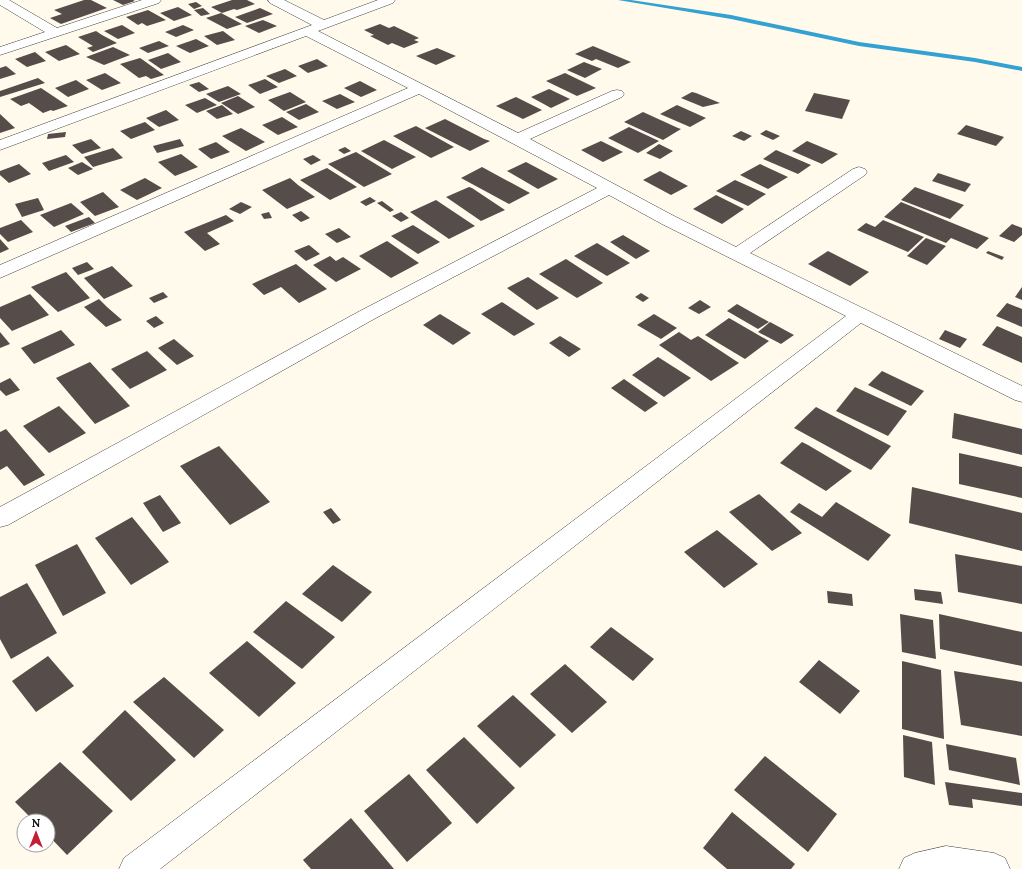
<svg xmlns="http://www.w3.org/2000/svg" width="1022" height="869" font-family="Lora,serif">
  <rect width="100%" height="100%" fill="#fffaec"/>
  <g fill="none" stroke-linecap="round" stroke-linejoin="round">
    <path fill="#33a2d2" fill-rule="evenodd" d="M 618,0 L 631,0 L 731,15 L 859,42 L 975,58 L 1022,67 L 1022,71 L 975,62 L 859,46 L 731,19 Z"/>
  </g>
  <g fill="#564c49">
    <path d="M 84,0 L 91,0 L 107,8 L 61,24 L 50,18 L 62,14 L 54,10 Z"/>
    <path d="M 113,0 L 133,0 L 135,1 L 123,5 Z"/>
    <path d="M 232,0 L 247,0 L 255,4 L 237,10 L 234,9 L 222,13 L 211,7 Z"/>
    <path d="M 196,2 L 202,6 L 194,9 L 188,4 Z"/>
    <path d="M 178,7 L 192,15 L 174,21 L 160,13 Z"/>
    <path d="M 203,8 L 210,14 L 201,16 L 194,10 Z"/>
    <path d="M 260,8 L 273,14 L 247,23 L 235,17 Z"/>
    <path d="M 148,10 L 166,20 L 147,26 L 142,23 L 138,25 L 126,17 Z"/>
    <path d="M 221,13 L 242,24 L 227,29 L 206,18 Z"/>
    <path d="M 263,20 L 277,26 L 259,33 L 245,26 Z"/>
    <path d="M 380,24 L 389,28 L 394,26 L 419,38 L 414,40 L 419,42 L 404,48 L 392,43 L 388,45 L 370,36 L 374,35 L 364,30 Z"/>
    <path d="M 122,25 L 135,33 L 118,39 L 104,31 Z"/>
    <path d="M 183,25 L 194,30 L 176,37 L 165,32 Z"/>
    <path d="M 96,31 L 102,35 L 117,43 L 93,52 L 87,48 L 93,46 L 78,37 Z"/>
    <path d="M 223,31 L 235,40 L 217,45 L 204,36 Z"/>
    <path d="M 196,39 L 209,46 L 190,53 L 176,46 Z"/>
    <path d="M 159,41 L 169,46 L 148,53 L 139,48 Z"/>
    <path d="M 66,45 L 80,54 L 59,61 L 45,52 Z"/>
    <path d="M 593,46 L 631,62 L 618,68 L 596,59 L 592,61 L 575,54 Z"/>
    <path d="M 113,47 L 130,55 L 104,65 L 86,57 Z"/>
    <path d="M 437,48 L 456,56 L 436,65 L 416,56 Z"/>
    <path d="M 35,52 L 46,61 L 27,67 L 15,59 Z"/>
    <path d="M 168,53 L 181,62 L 161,69 L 148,60 Z"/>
    <path d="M 140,58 L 143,60 L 164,75 L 151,79 L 146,76 L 139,78 L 120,64 Z"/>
    <path d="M 317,59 L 328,66 L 308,73 L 298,66 Z"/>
    <path d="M 584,62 L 602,69 L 585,78 L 567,70 Z"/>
    <path d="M 6,66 L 16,74 L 0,79 L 0,68 Z"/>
    <path d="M 285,69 L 297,76 L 279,83 L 266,76 Z"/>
    <path d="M 105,73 L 121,83 L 102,90 L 86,80 Z"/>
    <path d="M 565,73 L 596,88 L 577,96 L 546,81 Z"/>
    <path d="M 38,78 L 45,83 L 0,97 L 0,91 Z"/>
    <path d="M 265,79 L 278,87 L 260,94 L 248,85 Z"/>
    <path d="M 76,80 L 89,89 L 68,97 L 55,88 Z"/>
    <path d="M 360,81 L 377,90 L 361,97 L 344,88 Z"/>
    <path d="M 199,82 L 209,89 L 199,92 L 189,85 Z"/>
    <path d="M 228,86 L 241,94 L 219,102 L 206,94 Z"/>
    <path d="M 41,88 L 68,106 L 53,111 L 51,110 L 43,113 L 29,103 L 21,106 L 10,99 Z"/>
    <path d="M 549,89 L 570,99 L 551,108 L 531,97 Z"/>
    <path d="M 290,92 L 306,102 L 284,111 L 268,100 Z"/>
    <path d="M 692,92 L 696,93 L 720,103 L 703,107 L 681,98 Z"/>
    <path d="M 814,93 L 850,100 L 842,119 L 805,111 Z"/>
    <path d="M 340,94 L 355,102 L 337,109 L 322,101 Z"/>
    <path d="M 238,96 L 255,107 L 238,114 L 221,103 Z"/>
    <path d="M 516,97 L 542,110 L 523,119 L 496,106 Z"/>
    <path d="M 205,98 L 217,105 L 197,113 L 185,105 Z"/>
    <path d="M 306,104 L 319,112 L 299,120 L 286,112 Z"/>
    <path d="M 222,105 L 233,114 L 217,119 L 206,111 Z"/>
    <path d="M 677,105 L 706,118 L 690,127 L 660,114 Z"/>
    <path d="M 166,110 L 179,120 L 159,127 L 146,118 Z"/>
    <path d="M 643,112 L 678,128 L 681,129 L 663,140 L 624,122 Z"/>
    <path d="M 0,114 L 15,128 L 0,133 Z"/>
    <path d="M 282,117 L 298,127 L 278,135 L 262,125 Z"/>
    <path d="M 445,119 L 484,139 L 490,141 L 470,151 L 425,128 Z"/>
    <path d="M 145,122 L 155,130 L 131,139 L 120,131 Z"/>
    <path d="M 966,125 L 1004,137 L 996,146 L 957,134 Z"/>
    <path d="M 416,126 L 454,147 L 431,158 L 393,136 Z"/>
    <path d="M 629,127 L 659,141 L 638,153 L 608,138 Z"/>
    <path d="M 241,128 L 265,142 L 246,151 L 222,136 Z"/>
    <path d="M 766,130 L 780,136 L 773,140 L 760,134 Z"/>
    <path d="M 741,131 L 752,136 L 744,141 L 732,136 Z"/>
    <path d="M 66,132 L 65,137 L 47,139 L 48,134 Z"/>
    <path d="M 91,139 L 101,148 L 82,154 L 72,145 Z"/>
    <path d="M 180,139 L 184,146 L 157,153 L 153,146 Z"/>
    <path d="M 384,140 L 416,157 L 392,169 L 361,151 Z"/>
    <path d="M 601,141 L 623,152 L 603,162 L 581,150 Z"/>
    <path d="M 807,141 L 838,154 L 822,164 L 792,151 Z"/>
    <path d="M 216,142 L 230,152 L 211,159 L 198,149 Z"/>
    <path d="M 659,144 L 673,151 L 660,159 L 646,153 Z"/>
    <path d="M 345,147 L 351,151 L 344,154 L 338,150 Z"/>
    <path d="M 113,148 L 123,158 L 93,167 L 84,157 Z"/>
    <path d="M 776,150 L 811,165 L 798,174 L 763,159 Z"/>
    <path d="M 356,152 L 392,174 L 364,187 L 328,164 Z"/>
    <path d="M 181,154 L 198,167 L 175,176 L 158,162 Z"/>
    <path d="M 66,155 L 74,162 L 49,171 L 42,163 Z"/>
    <path d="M 313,155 L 321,160 L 311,165 L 303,159 Z"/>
    <path d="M 82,162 L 93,169 L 78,175 L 68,168 Z"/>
    <path d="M 526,162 L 558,179 L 538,189 L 507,171 Z"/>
    <path d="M 19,164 L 31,174 L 9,183 L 0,175 L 0,171 Z"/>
    <path d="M 760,164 L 788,177 L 768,189 L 740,175 Z"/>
    <path d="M 482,167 L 530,193 L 509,204 L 461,178 Z"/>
    <path d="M 327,168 L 357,187 L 330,200 L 300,180 Z"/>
    <path d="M 660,171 L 688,186 L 671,195 L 643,180 Z"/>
    <path d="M 938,173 L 971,184 L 965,192 L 932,181 Z"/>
    <path d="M 145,178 L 162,188 L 137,200 L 120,190 Z"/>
    <path d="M 290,178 L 298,185 L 315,197 L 287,209 L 262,190 Z"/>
    <path d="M 735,180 L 766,194 L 748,206 L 716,191 Z"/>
    <path d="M 469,187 L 472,188 L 505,210 L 481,221 L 446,197 Z"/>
    <path d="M 915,187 L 964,205 L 950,219 L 901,200 Z"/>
    <path d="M 103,192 L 119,207 L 95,216 L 80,202 Z"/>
    <path d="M 716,195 L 744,209 L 722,224 L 693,209 Z"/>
    <path d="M 370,197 L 376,201 L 366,206 L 360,202 Z"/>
    <path d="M 38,198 L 44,210 L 22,217 L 15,204 Z"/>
    <path d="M 436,200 L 475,226 L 449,239 L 410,212 Z"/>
    <path d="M 382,201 L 394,210 L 390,212 L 377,203 Z"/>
    <path d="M 241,202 L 252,207 L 240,214 L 229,209 Z"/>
    <path d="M 901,202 L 989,238 L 977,249 L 951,238 L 946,243 L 884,217 Z"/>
    <path d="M 71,203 L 84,214 L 54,227 L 40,215 Z"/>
    <path d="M 301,211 L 310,218 L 301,222 L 292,215 Z"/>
    <path d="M 269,212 L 272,218 L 264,219 L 261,214 Z"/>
    <path d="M 401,212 L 409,218 L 401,222 L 392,216 Z"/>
    <path d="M 226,215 L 234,221 L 207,233 L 220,244 L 205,251 L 184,232 Z"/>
    <path d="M 89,217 L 95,223 L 71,232 L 65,226 Z"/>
    <path d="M 21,220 L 33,232 L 8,242 L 0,234 L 0,228 Z"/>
    <path d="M 883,220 L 924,237 L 908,252 L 857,230 L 866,223 L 875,227 Z"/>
    <path d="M 1012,224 L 1022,228 L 1022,235 L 1014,242 L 999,236 Z"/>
    <path d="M 413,225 L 440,242 L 418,254 L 391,236 Z"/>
    <path d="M 339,228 L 351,237 L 337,243 L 325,234 Z"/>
    <path d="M 623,235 L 650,251 L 636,259 L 610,242 Z"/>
    <path d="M 926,238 L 946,246 L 927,265 L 907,256 Z"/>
    <path d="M 0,239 L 9,249 L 0,253 Z"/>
    <path d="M 387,241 L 419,263 L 391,278 L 359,256 Z"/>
    <path d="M 597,243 L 630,263 L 607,276 L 574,256 Z"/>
    <path d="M 309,245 L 320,254 L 306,261 L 294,251 Z"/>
    <path d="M 828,251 L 869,272 L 850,286 L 808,264 Z"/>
    <path d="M 988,251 L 1004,257 L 1002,260 L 986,253 Z"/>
    <path d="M 330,256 L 336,261 L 343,257 L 361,269 L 336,282 L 313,265 Z"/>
    <path d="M 566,259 L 603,283 L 577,298 L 539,274 Z"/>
    <path d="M 87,262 L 94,269 L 78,275 L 72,268 Z"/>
    <path d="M 296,264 L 327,289 L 299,303 L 281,287 L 264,295 L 252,284 Z"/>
    <path d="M 112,266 L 133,286 L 104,299 L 84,278 Z"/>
    <path d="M 66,272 L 90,298 L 58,312 L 31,287 Z"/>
    <path d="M 528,277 L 559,298 L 537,310 L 507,288 Z"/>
    <path d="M 1022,287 L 1022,300 L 1015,297 Z"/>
    <path d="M 163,292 L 168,297 L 154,303 L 149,298 Z"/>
    <path d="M 641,293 L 649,298 L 643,302 L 635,297 Z"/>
    <path d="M 30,294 L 49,315 L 12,331 L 0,318 L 0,307 Z"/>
    <path d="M 99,299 L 107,307 L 122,320 L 106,327 L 84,307 Z"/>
    <path d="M 700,300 L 711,307 L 699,314 L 688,308 Z"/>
    <path d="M 502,302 L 535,324 L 514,336 L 481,314 Z"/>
    <path d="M 1007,303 L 1022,309 L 1022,327 L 996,316 Z"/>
    <path d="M 737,304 L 769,322 L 758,329 L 727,311 Z"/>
    <path d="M 440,314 L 471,333 L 453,345 L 423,325 Z"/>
    <path d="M 654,314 L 677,328 L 661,339 L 637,325 Z"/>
    <path d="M 156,316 L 164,323 L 154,328 L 146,321 Z"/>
    <path d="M 729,318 L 769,341 L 745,359 L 705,335 Z"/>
    <path d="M 770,322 L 794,335 L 781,344 L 758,332 Z"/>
    <path d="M 997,326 L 1022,337 L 1022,363 L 982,345 Z"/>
    <path d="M 61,330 L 75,345 L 34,364 L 21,348 Z"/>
    <path d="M 945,330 L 967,339 L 960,348 L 939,339 Z"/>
    <path d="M 0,332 L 10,344 L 0,348 Z"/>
    <path d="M 679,332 L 691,340 L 698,336 L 739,363 L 711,381 L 659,345 Z"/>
    <path d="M 560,336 L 581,349 L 569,357 L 549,343 Z"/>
    <path d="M 174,339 L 194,356 L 177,365 L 158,348 Z"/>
    <path d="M 147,351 L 167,370 L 130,389 L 111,369 Z"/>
    <path d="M 658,357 L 691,378 L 664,397 L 632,375 Z"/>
    <path d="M 90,362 L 130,406 L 95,424 L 56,378 Z"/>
    <path d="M 882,371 L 924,391 L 911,406 L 868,385 Z"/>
    <path d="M 10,378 L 20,390 L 6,396 L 0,390 L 0,383 Z"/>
    <path d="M 624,379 L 658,403 L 645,412 L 611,388 Z"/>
    <path d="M 855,387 L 907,411 L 888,436 L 836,411 Z"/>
    <path d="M 59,406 L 86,433 L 49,453 L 23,426 Z"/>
    <path d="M 816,407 L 891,446 L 871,470 L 794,428 Z"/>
    <path d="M 954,413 L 1022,429 L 1022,455 L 952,438 Z"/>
    <path d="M 6,429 L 45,475 L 24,486 L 7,466 L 0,470 L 0,432 Z"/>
    <path d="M 802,442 L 808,445 L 852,471 L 826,491 L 780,463 Z"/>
    <path d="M 219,446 L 270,502 L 230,525 L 180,466 Z"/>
    <path d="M 959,453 L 1022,467 L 1022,498 L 959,484 Z"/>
    <path d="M 912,487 L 1022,513 L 1022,551 L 909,523 Z"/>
    <path d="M 759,494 L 802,533 L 772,551 L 729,512 Z"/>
    <path d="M 160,495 L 181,523 L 163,532 L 143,503 Z"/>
    <path d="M 836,502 L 891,535 L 868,561 L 790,512 L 799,503 L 822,517 Z"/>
    <path d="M 331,508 L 341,520 L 333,524 L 323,512 Z"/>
    <path d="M 132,517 L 169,562 L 131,585 L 95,538 Z"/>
    <path d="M 717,530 L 758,564 L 724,588 L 684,552 Z"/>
    <path d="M 77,544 L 106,593 L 63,616 L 35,565 Z"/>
    <path d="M 955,554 L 1022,566 L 1022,604 L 958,592 Z"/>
    <path d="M 333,565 L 372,592 L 342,622 L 302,594 Z"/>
    <path d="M 27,583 L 57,633 L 11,659 L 0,639 L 0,597 Z"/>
    <path d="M 914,589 L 941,592 L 943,604 L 915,600 Z"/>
    <path d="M 827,591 L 852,594 L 853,606 L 828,603 Z"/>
    <path d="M 286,601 L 335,637 L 302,669 L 253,632 Z"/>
    <path d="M 900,614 L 933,620 L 936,659 L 902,652 Z"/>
    <path d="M 939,614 L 1022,632 L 1022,666 L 940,649 Z"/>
    <path d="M 611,627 L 654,659 L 633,681 L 590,647 Z"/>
    <path d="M 247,641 L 296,683 L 259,717 L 209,673 Z"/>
    <path d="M 48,656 L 74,686 L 36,712 L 12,681 Z"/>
    <path d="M 819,660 L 860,691 L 840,714 L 799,682 Z"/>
    <path d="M 902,661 L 941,670 L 944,739 L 902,729 Z"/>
    <path d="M 565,664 L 607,702 L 572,733 L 530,694 Z"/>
    <path d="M 954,671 L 1022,682 L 1022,736 L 961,725 Z"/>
    <path d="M 164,677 L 224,730 L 194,758 L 133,702 Z"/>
    <path d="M 513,695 L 556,735 L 520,768 L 477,726 Z"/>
    <path d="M 125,710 L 176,760 L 131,801 L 82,752 Z"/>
    <path d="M 903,735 L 932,742 L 935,785 L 904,777 Z"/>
    <path d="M 464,737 L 515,788 L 477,824 L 426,770 Z"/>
    <path d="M 946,744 L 1016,758 L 1020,785 L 949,770 Z"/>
    <path d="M 765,756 L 837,814 L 808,852 L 734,790 Z"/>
    <path d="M 60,762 L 113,811 L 67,855 L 48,835 L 48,821 L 34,821 L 15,802 Z"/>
    <path d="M 409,774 L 452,823 L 407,862 L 364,811 Z"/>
    <path d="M 945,782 L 1022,793 L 1022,806 L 972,799 L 973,808 L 949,805 Z"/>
    <path d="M 732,812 L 795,864 L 791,869 L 727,869 L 703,848 Z"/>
    <path d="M 351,818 L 394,869 L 311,869 L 303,860 Z"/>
  </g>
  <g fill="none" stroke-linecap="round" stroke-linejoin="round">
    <defs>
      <g id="street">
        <path d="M 0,0 L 9,0 L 57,28 L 142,0 L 161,0 L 159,3 L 0,55 L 0,47 L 45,32 L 0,5 Z"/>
        <path d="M 268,0 L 284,0 L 324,20 L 378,0 L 395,0 L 393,3 L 318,31 L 518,133 L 612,91 L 617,90 L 622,91 L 624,94 L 622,97 L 530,139 L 674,216 L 736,247 L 853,169 L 859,167 L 865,169 L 867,172 L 865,175 L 750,253 L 1022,386 L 1022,402 L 1015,400 L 861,323 L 160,869 L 119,869 L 124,858 L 846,316 L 662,224 L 609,195 L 374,319 L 8,525 L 0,527 L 0,507 L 360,311 L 597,188 L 419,94 L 0,278 L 0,265 L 408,88 L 306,36 L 0,150 L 0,140 L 312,25 L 270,3 Z"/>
        <path d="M 946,846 L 994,853 L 1005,858 L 1010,869 L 899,869 L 904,858 L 915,853 Z"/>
      </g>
    </defs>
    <use href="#street" stroke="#404040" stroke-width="1"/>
    <use href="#street" fill="#fff" fill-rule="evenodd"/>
  </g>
  <g transform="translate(36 833)"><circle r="19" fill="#ffffff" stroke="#9e9e9e"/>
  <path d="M0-3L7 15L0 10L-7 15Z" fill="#c21f37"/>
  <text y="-6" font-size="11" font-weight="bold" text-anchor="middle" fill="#0d0d0d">N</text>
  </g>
</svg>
